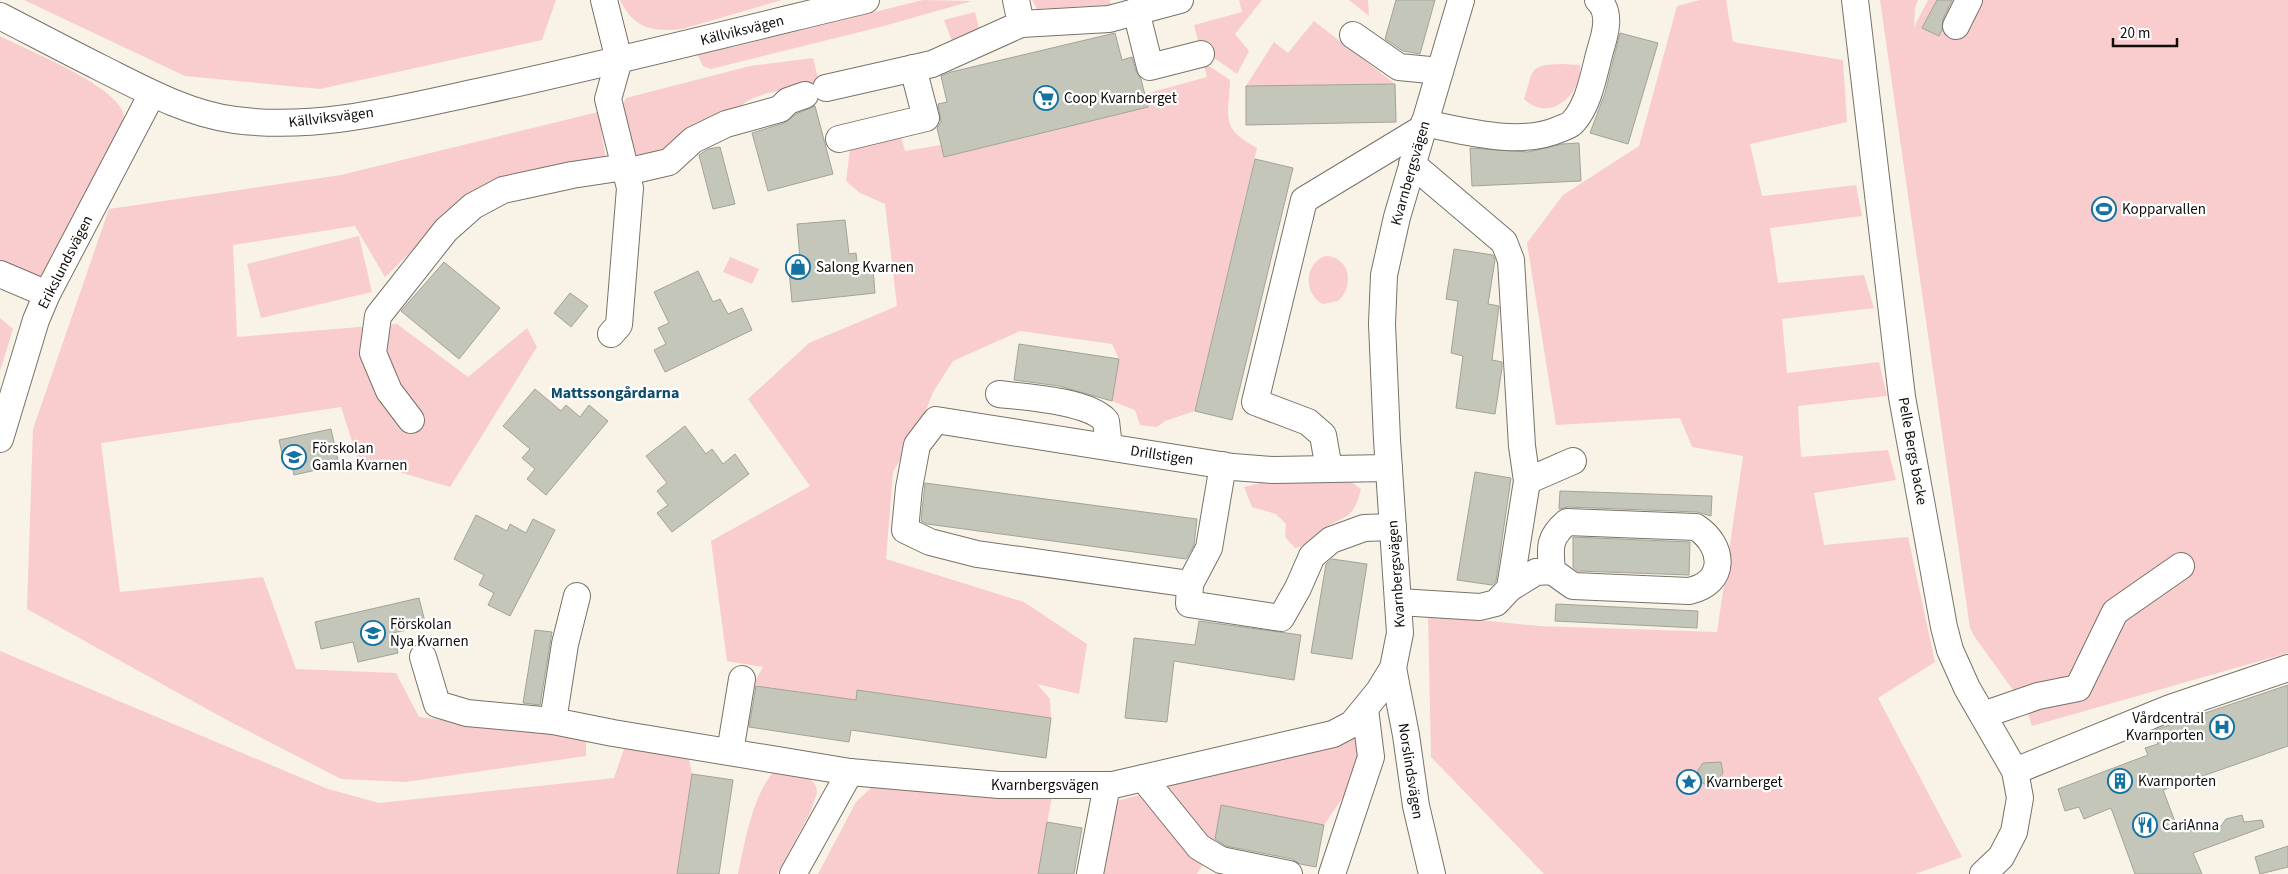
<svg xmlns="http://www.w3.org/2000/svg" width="2288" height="874" font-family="'Source Sans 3',sans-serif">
  <rect width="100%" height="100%" fill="#f9f2e7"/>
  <g fill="#f9cdcd">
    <path d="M 24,0 L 556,0 L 542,40 L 320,89 L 185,76 Z"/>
    <path d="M 620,0 L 782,0 L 682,29 C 652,32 634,29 620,0 Z"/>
    <path d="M 923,0 L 972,1 L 880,27 L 711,69 L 703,66 L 696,52 L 734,47 Z"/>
    <path d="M 1032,0 L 1110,0 L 1111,5 L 1037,9 Z"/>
    <path d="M 1239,0 L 1262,0 L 1235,34 L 1249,51 L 1237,74 L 1200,48 L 1194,25 L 1242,12 Z"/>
    <path d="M 1349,0 L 1368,0 L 1369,16 Z"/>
    <path d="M 1700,0 L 1726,0 L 1733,42 L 1843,60 L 1847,122 L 1750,144 L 1762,196 L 1856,185 L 1862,216 L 1770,228 L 1778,283 L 1864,275 L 1874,308 L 1782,319 L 1787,373 L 1879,362 L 1887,396 L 1798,406 L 1801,457 L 1888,450 L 1896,480 L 1814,493 L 1824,545 L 1908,537 L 1935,662 L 1878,698 L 1962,857 L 1915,874 L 1544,874 L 1431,757 L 1428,615 L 1540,626 L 1717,632 L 1743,456 L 1692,447 L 1680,418 L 1556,425 L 1527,243 L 1563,195 L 1639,146 L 1677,6 Z"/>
    <path d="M 1880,0 L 1918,0 L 1915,8 L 1914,27 L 1928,0 L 2288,0 L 2288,653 L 2032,726 L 2026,708 L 1974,636 L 1970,628 Z"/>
    <path d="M 975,12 L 979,28 L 952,41 L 944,20 Z"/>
    <path d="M 1314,21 L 1395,84 L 1246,86 L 1274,42 L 1288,53 Z"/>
    <path d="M 0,36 C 31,52 103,80 121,108 C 125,115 125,127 126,135 L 39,283 L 0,262 Z"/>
    <path d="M 813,58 L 818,78 L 813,86 C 792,90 765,90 746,102 C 740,105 736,113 730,118 C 720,126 645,159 635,156 L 623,103 L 626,98 L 750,66 Z"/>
    <path d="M 1203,62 L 1230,80 C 1229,118 1219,127 1257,148 L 1195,411 L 1165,421 L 1157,427 L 1140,425 L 1135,410 L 1112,401 L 1119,359 L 1112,344 L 1020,331 L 953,361 L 933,392 L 923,418 L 893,472 L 886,559 L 1024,602 L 1087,644 L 1079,694 L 1037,684 L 1050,699 L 1051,718 L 857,690 L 856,700 L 753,685 L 763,667 L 727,661 L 711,541 L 810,486 L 748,399 L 809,343 L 897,306 L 885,204 L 860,193 L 846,181 L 850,149 L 901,137 L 905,151 L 941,145 L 945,157 L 1148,107 L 1145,94 L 1207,77 Z"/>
    <path d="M 1562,64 L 1580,65 C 1583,94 1549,124 1524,99 C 1534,70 1527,65 1562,64 Z"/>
    <path d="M 598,112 L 606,159 L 470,194 L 385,277 L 355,226 L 233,245 L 237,337 L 397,324 L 468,377 L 527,328 L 537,347 L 450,487 L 358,460 L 341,407 L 101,443 L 120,592 L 263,577 L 296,669 L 396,673 L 419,717 L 586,738 L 586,756 L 405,782 L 341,779 L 225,719 L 27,609 L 33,429 L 109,209 L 341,175 Z"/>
    <path d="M 359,236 L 372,292 L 261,318 L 247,264 Z"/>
    <path d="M 1325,256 C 1350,256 1355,286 1338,301 L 1323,304 C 1303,294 1304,264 1325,256 Z"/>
    <path d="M 730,257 L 759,269 L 752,284 L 723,272 Z"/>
    <path d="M 0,318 L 13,329 L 0,371 Z"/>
    <path d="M 1347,479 L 1361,489 C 1352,525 1342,513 1320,532 C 1311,540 1308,545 1295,548 L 1285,537 L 1286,524 L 1276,514 L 1252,507 L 1244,487 L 1269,481 Z"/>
    <path d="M 0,651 L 328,789 L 379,803 L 614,778 L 626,743 L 689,759 L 692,774 L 677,874 L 0,874 Z"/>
    <path d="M 1346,735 L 1355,738 L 1361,752 L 1344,796 L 1324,825 L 1221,805 L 1213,848 L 1197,874 L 1101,874 L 1117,801 L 1168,787 L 1183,780 Z"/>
    <path d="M 778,768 L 809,777 L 816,786 L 817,793 L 810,813 L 777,874 L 738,874 C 744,845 754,787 778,768 Z"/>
    <path d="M 873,786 L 1052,796 L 1038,874 L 818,874 L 856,802 Z"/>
  </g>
  <g fill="#c5c6ba" stroke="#a2a397">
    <path d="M 1396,0 L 1435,0 L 1420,54 L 1403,51 L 1385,39 Z"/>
    <path d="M 1937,0 L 1952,0 L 1943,19 L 1942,30 L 1939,36 L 1922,28 Z"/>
    <path d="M 1115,33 L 1122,60 L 1132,57 L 1136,71 L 1141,79 L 1148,107 L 944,157 L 937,128 L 941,122 L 938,104 L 947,102 L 941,76 L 951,72 Z"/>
    <path d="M 1620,33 L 1658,43 L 1628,144 L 1590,133 L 1605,93 Z"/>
    <path d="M 1395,84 L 1396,122 L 1246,125 L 1246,86 Z"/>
    <path d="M 815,106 L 833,174 L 768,191 L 752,133 L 784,123 L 796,114 Z"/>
    <path d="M 1579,143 L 1581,181 L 1472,186 L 1470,148 L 1528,152 L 1562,144 Z"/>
    <path d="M 720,147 L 735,204 L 713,209 L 699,155 L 708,149 Z"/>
    <path d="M 1255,159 L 1293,168 L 1232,420 L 1195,411 Z"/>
    <path d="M 845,220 L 849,254 L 856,253 L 858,271 L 873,269 L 875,293 L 792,302 L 788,260 L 800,259 L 797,224 Z"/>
    <path d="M 1454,249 L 1493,255 L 1495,260 L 1488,304 L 1499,306 L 1492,360 L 1502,362 L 1502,368 L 1495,414 L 1456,408 L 1463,356 L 1451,353 L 1458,301 L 1446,299 Z"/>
    <path d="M 444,262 L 500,308 L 459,359 L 401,311 Z"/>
    <path d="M 698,271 L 713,302 L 720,299 L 728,314 L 742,308 L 752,330 L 665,372 L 654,350 L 666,344 L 658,328 L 669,323 L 654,292 Z"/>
    <path d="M 570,293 L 588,306 L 571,327 L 554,313 Z"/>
    <path d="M 1019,344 L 1119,359 L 1112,401 L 1059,386 L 1014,380 Z"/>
    <path d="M 535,389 L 561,411 L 566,405 L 580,417 L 589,405 L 608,421 L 546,495 L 527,479 L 535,469 L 522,458 L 530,449 L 503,426 Z"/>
    <path d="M 685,426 L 706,454 L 712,449 L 723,464 L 735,454 L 749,474 L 672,532 L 657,513 L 668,505 L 657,491 L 667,483 L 646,456 Z"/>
    <path d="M 331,429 L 339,465 L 294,475 L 291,461 L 284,462 L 279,440 Z"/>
    <path d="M 1475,472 L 1511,478 L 1496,581 L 1492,585 L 1457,580 Z"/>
    <path d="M 925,483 L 1197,519 L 1194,545 L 1186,559 L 927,524 L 921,521 Z"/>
    <path d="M 1560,491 L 1712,496 L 1711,516 L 1697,512 L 1568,507 L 1559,509 Z"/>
    <path d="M 476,515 L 507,531 L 510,524 L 526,533 L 533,519 L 555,530 L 510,616 L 488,605 L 494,593 L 479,585 L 484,575 L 454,559 Z"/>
    <path d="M 1573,537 L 1690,542 L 1689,575 L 1578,571 L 1573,567 Z"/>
    <path d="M 1332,559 L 1367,564 L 1352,659 L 1311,653 L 1326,564 Z"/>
    <path d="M 419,598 L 426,626 L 393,633 L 398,653 L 358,662 L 353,642 L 321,649 L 315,622 Z"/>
    <path d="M 1556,604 L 1698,611 L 1697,628 L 1555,621 Z"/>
    <path d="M 1199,621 L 1301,635 L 1294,680 L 1174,661 L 1167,722 L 1125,718 L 1134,638 L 1195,645 Z"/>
    <path d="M 535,630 L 552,632 L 540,705 L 523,703 Z"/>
    <path d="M 2288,685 L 2288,746 L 2163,790 L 2179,832 L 2221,826 L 2226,819 L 2242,815 L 2244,822 L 2262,820 L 2264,827 L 2193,853 L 2202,874 L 2135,874 L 2111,808 L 2084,819 L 2079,807 L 2065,811 L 2058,789 L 2148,755 L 2145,748 L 2158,744 L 2152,731 Z"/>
    <path d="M 756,686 L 856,700 L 857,690 L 1051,718 L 1046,758 L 851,730 L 849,742 L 749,727 Z"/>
    <path d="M 1721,762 L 1723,773 L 1714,784 L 1704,784 L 1698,779 L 1698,770 L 1703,763 Z"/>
    <path d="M 692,774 L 733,780 L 719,874 L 677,874 Z"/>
    <path d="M 1221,805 L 1324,825 L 1316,867 L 1300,864 L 1292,859 L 1226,846 L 1215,839 Z"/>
    <path d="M 1047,822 L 1082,828 L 1074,874 L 1038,874 Z"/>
    <path d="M 2288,846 L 2288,867 L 2260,874 L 2255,857 Z"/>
  </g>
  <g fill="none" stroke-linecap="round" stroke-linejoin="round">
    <defs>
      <g id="minor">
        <path d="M 604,0 L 619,60 L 608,99 L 630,188 L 619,325 L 611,334"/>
        <path d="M 1855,0 L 1902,397 L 1944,627 L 1950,650 L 1967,688 L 2015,771 L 2020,798 L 2014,832 L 2001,857 L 1983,874"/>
        <path d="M 1136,11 L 1150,67 L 1201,54"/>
        <path d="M 0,16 C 33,33 67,51 101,68 C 143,89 188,114 235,120 C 318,131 402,108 482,91 C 610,63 738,31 866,0"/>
        <path d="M 1021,24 L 1109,19 L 1180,0"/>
        <path d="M 1956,26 L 1969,0"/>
        <path d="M 1353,35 L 1399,67 L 1440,71"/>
        <path d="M 826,88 L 932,64 L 1021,24 L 1016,0"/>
        <path d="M 1424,123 C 1465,131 1520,147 1560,129 C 1564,127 1570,126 1573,122 C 1589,105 1594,73 1600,51 C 1605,35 1612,13 1598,0"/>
        <path d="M 839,139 L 926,118 L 913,68"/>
        <path d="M 626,172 L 669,162 L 693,140 L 726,124 L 780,109 L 788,101 L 805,95"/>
        <path d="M 0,274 L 47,294"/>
        <path d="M 999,394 C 1026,397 1089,401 1106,421 L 1109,447"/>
        <path d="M 411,420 L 389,391 L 373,353 L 378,316 L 446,230 L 473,206 L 503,190 L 572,175 L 625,167"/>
        <path d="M 0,439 L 36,320 L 47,294 L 152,94"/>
        <path d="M 1223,465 L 1209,548 L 1190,584 L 977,554 L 930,542 L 905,530 L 909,488 L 917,445 L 936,420 L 1233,467 L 1273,470 L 1389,468"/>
        <path d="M 1329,469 L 1323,435 L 1308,422 L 1255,402 L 1304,200 L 1423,128"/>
        <path d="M 1527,481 L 1573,461"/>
        <path d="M 1190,584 L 1189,604 L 1281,618 L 1298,588 L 1312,556 L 1331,540 L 1364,528 L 1393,527"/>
        <path d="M 1510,588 L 1536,572 L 1552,571 L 1573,586 L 1689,591 C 1727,583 1725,546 1696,527 L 1567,522 C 1548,538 1550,548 1552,571"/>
        <path d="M 1399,602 L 1480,607 L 1496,603 L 1510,588 L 1527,481 L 1522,446 L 1511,260 L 1504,242 L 1412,164"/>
        <path d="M 423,657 L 437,704 L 467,713 L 553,721 L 613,733 L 850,772 L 999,785 L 1113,785 L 1333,734 L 1352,724 L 1379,691 L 1393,668 L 1400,633 L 1387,440 L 1382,324 L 1384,275 L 1397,217 L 1461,0"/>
        <path d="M 1393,668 L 1406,735 L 1416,806 L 1432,874"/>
        <path d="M 1983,715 L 2038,696 L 2078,688 L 2115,612 L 2181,566"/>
        <path d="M 553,721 L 565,644 L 577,596"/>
        <path d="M 730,752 L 742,679"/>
        <path d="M 2015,771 L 2170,708 L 2288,668"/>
        <path d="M 1143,778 L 1199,847 L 1221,860 L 1289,874"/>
        <path d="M 793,874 L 850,772"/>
        <path d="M 1090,874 L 1107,785"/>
        <path d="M 1332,874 L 1371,757 L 1365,709"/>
      </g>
    </defs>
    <use href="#minor" stroke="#787268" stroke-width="28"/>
    <use href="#minor" stroke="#fff" stroke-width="26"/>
  </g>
  <defs>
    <symbol id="supermarket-ring" viewBox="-11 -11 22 22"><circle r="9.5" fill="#fff" stroke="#1472a0" stroke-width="1.5"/><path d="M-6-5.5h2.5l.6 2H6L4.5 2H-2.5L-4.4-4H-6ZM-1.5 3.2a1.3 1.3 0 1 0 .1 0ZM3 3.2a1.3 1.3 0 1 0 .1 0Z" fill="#1472a0"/></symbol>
    <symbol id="stadium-ring" viewBox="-11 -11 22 22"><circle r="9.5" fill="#fff" stroke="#1472a0" stroke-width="1.5"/><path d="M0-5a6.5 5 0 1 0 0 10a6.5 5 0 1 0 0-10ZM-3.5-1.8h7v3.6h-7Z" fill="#1472a0"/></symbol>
    <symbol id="shop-ring" viewBox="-11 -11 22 22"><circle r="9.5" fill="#fff" stroke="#1472a0" stroke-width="1.5"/><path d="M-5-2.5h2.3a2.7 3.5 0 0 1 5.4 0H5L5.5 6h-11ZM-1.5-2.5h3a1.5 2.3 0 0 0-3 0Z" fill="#1472a0"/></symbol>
    <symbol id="school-ring" viewBox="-11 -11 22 22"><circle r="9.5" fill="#fff" stroke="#1472a0" stroke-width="1.5"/><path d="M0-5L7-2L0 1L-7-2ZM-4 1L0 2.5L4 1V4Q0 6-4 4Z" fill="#1472a0"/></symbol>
    <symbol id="hospital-ring" viewBox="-11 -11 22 22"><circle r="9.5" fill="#fff" stroke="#1472a0" stroke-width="1.5"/><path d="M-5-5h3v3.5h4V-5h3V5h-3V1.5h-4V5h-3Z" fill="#1472a0"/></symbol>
    <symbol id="building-ring" viewBox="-11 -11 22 22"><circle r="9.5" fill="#fff" stroke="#1472a0" stroke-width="1.5"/><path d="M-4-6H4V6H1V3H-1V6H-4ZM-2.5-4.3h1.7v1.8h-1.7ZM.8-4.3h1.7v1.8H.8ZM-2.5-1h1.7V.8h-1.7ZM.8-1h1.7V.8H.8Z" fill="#1472a0"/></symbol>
    <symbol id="sight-ring" viewBox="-11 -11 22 22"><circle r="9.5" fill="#fff" stroke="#1472a0" stroke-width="1.5"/><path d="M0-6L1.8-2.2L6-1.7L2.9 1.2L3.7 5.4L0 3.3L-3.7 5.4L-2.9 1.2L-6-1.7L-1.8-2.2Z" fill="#1472a0"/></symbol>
    <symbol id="restaurant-ring" viewBox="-11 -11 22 22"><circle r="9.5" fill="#fff" stroke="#1472a0" stroke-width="1.5"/><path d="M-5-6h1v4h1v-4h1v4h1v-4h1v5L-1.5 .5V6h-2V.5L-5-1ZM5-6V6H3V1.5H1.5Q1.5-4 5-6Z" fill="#1472a0"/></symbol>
  </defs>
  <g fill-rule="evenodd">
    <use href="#supermarket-ring" x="1032" y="84" width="28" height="28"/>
    <use href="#stadium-ring" x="2090" y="195" width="28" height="28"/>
    <use href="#shop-ring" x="784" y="253" width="28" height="28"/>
    <use href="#school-ring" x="280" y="443" width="28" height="28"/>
    <use href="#school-ring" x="359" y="619" width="28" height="28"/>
    <use href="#hospital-ring" x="2208" y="713" width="28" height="28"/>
    <use href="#building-ring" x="2106" y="767" width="28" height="28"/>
    <use href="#sight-ring" x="1675" y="768" width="28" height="28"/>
    <use href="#restaurant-ring" x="2131" y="811" width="28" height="28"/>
  </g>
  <g text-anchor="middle" stroke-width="4.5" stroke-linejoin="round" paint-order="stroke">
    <g font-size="15" fill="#100d0a" stroke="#fff">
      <text transform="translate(742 30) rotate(-14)" y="5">Källviksvägen</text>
      <text transform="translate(331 117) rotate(-7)" y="5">Källviksvägen</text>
      <text transform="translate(1410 173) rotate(-74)" y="5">Kvarnbergsvägen</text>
      <text transform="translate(65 262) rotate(-63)" y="5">Erikslundsvägen</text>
      <text transform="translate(1913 451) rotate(80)" y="5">Pelle Bergs backe</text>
      <text transform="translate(1162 455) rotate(9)" y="5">Drillstigen</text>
      <text transform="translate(1396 574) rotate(-94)" y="5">Kvarnbergsvägen</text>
      <text transform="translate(1411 771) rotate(81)" y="5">Norslindsvägen</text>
      <text x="1045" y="790">Kvarnbergsvägen</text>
    </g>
    <g font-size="15" fill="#100d0a" stroke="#fff" text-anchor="start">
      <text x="1064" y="103">Coop Kvarnberget</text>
      <text x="2122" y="214">Kopparvallen</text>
      <text x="816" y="272">Salong Kvarnen</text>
      <text x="312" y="453">Förskolan<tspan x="312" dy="17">Gamla Kvarnen</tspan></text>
      <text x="390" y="629">Förskolan<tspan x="390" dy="17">Nya Kvarnen</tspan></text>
      <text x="2204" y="723" text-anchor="end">Vårdcentral<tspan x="2204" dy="17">Kvarnporten</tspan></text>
      <text x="2138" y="786">Kvarnporten</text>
      <text x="1706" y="787">Kvarnberget</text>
      <text x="2162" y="830">CariAnna</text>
    </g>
    <g font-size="16" font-weight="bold" fill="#0d4c6c" stroke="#fff">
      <text x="615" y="398">Mattssongårdarna</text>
    </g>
  </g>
  <path d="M2113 38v8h64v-8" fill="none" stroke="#100d0a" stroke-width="2.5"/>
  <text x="2120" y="38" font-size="15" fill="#100d0a" stroke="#ffffff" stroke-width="4" paint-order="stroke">20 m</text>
</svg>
